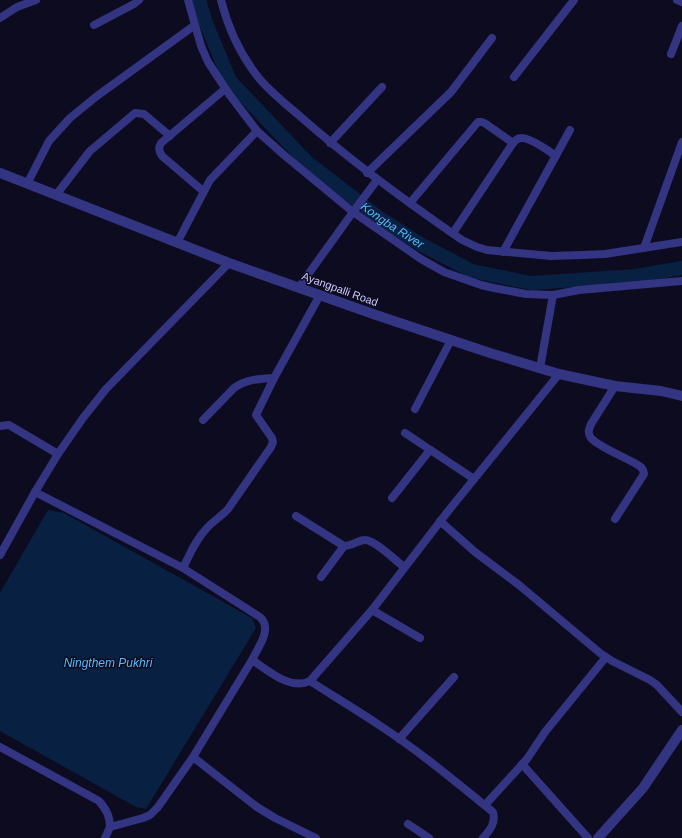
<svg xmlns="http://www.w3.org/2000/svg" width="682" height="838" font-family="Arial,sans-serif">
  <rect width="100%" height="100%" fill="#0d0b1f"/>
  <path fill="#082042" d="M 48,510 L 64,513 L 252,618 L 256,628 L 146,809 L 136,807 L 0,731 L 0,593 Z"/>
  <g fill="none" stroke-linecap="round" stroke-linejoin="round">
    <path stroke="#082042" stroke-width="14" id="s1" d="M 199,0 L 206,23 L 230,81 L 307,162 L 381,219 L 422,245 L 472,271 L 531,283 L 636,276 L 682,268"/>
    <g stroke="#333482" stroke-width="8">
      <path d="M 188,0 L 201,46 L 208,62 L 229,94 L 257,131 L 284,155 L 353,212 L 299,287"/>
      <path d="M 221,0 C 228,28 240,54 258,77 C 270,92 287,105 302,118 C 353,163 407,202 462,240 L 477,247 L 487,250 L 551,256 L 582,255 L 605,254 L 682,242"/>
      <path d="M 677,0 L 682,2"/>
      <path d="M 0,18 L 17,7 L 36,0"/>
      <path d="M 94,25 L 134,4 L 139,0"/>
      <path d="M 671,54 L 682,26"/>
      <path d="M 514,77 L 574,0"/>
      <path d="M 330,143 L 382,87"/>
      <path d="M 367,173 L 451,92 L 492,38"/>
      <path d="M 377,180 L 353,212 L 421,259 L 444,272 L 481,285 L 494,288 L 526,294 L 553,295 L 579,290 L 682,281"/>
      <path d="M 27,184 L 49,141 L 70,118 L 97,96 L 195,25"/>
      <path d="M 203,191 L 162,156 C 159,151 158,148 161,143 L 225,89"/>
      <path d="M 56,195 L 90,151 L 135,113 L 144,114 L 170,136"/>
      <path d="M 410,203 L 478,122 L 482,122 L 486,124 L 513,143"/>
      <path d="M 453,233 L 513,143 C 515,141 517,138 521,138 C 529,137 549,151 556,156"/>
      <path d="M 177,243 L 210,180 L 257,131"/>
      <path d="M 644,248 L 682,142"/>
      <path d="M 503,252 L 570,130"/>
      <path d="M 540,368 L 553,295"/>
      <path d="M 615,386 L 591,424 C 589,429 587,433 591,438 C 598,447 630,459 641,467 L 643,470 L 644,474 L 615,519"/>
      <path d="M 415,409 L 451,340"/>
      <path d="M 203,420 L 234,388 C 246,379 259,379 274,378"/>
      <path d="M 0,426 L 9,425 L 58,454"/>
      <path d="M 405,433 L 474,479"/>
      <path d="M 35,492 L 183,568 L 260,617 C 273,629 258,647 252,660"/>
      <path d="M 392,498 L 430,450"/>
      <path d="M 296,516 L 344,546 C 352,546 358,540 365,540 C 375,540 396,561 404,567"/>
      <path d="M 440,521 L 475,552 L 519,585 L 600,653 L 612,661 L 650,680 L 657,685 L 682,712"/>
      <path d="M 0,555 L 35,492 L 58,454 L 83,418 L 106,389 L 229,263"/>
      <path d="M 183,568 C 190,554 196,539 207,528 C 213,521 222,516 228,509 L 271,447 L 273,442 L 272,438 L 256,415 L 274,378 L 320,295"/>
      <path d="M 321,577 L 344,546"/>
      <path d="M 372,610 L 420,638"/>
      <path d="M 310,681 C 333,696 357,710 379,725 C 419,751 456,782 493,812 C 496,823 490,830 483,838"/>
      <path d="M 399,739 L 454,677"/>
      <path d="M 0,747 L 99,801 C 106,809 110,816 110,827"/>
      <path d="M 193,757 L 257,807 L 275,818 L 316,838"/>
      <path d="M 522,764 L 588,838"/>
      <path d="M 485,805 L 527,759 L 545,732 L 606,657"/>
      <path d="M 408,824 L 429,838"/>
      <path d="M 105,838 L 110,827 L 143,818 L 150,815 L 158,807 L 193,757 L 252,660 C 268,670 290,691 310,681 L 372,610 L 449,510 L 559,374"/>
    </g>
    <g stroke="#333482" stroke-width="10">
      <path d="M 0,173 L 229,263 L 376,315 L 490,353 L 559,374 L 615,386 L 661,391 L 682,396"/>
      <path d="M 598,838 L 643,788 L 682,730"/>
    </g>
  </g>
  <g text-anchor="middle" stroke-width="3" stroke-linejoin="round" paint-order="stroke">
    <g font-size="11" fill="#cdc9ff" stroke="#0d0b1f">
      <text transform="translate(340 289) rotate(20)" y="4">Ayangpalli Road</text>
    </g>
    <g font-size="12" font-style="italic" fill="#57bbff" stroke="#0d0b1f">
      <text dy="4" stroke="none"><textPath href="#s1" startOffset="305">Kongba River</textPath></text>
      <text x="108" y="667">Ningthem Pukhri</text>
    </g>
  </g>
</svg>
